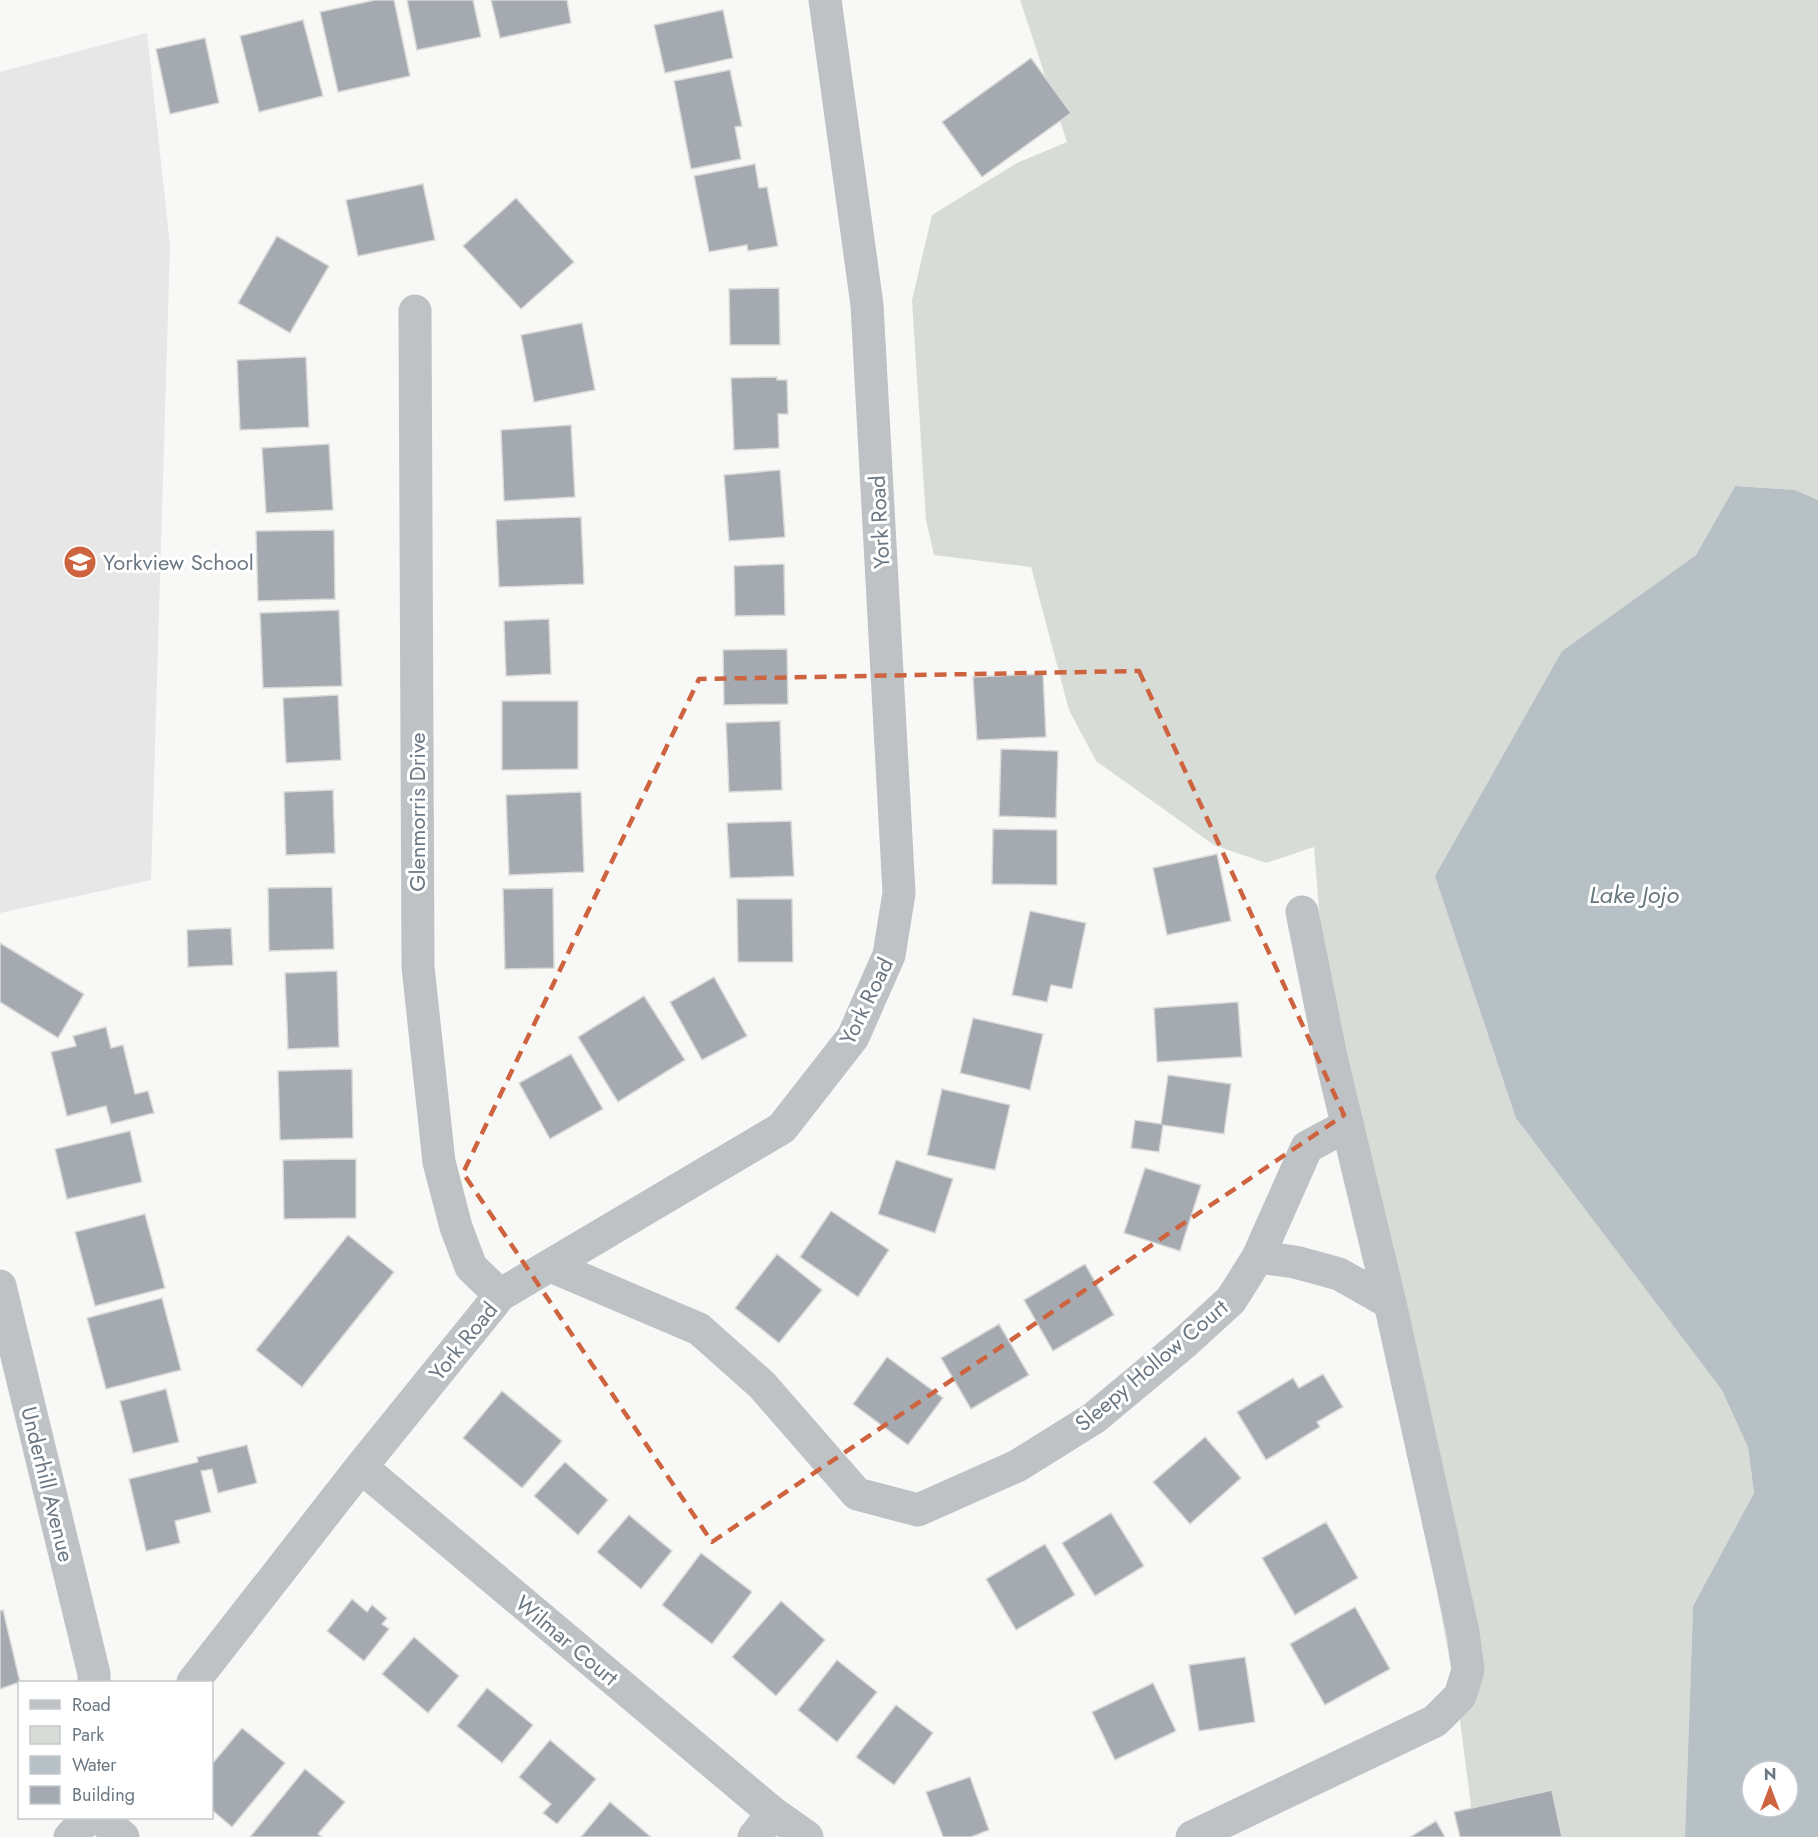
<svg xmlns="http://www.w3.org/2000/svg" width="1818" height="1837" font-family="Jost,sans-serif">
  <rect width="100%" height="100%" fill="#f8f8f6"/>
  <path fill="#e6e7e6" d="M 147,33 L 170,245 L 151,880 L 0,913 L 0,72 Z"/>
  <path fill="#d8dcd6" d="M 1020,0 L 1818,0 L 1818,500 L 1795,490 L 1735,486 L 1696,555 L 1562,651 L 1723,1390 L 1748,1447 L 1754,1493 L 1693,1606 L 1685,1837 L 1475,1837 L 1458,1705 L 1378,1274 L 1332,1074 L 1314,847 L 1266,863 L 1214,845 L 1096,761 L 1069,710 L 1031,567 L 934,555 L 926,520 L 912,300 L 932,215 L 1017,163 L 1067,142 Z"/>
  <path fill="#b7c0c5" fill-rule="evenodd" d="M 1735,486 L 1795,490 L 1818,500 L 1818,1837 L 1685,1837 L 1693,1606 L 1754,1493 L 1748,1447 L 1722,1390 L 1516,1118 L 1435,876 L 1562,651 L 1696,555 ZM 1752,1771 L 1788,1771 L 1788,1807 L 1752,1807 Z"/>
  <g fill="#a4aab0" stroke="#dadad8" stroke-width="1.5">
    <path d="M 375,0 L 394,0 L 410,76 L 338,92 L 320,12 Z"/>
    <path d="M 407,0 L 473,0 L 481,37 L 417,50 Z"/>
    <path d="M 491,0 L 567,0 L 571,23 L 500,38 Z"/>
    <path d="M 723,10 L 733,58 L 665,73 L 654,25 Z"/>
    <path d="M 303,20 L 323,96 L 259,112 L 240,36 Z"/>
    <path d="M 205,38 L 219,103 L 170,114 L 156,49 Z"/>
    <path d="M 1031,58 L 1071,113 L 982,177 L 942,122 Z"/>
    <path d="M 730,70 L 742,126 L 735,127 L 741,159 L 691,169 L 674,81 Z"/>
    <path d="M 755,164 L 759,188 L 767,187 L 778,246 L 748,251 L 747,245 L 709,252 L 694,176 Z"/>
    <path d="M 423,184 L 435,240 L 358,256 L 346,200 Z"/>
    <path d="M 516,198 L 574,262 L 521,309 L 463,246 Z"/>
    <path d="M 277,236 L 329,266 L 290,333 L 238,303 Z"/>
    <path d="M 779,288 L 780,345 L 730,345 L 729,289 Z"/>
    <path d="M 582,323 L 595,390 L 534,402 L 521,335 Z"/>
    <path d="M 306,357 L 309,427 L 240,430 L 237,360 Z"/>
    <path d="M 777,377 L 777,380 L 787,380 L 788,414 L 778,414 L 779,448 L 734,450 L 731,378 Z"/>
    <path d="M 571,425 L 575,497 L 504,501 L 501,430 Z"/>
    <path d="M 329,444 L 333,510 L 266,513 L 262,448 Z"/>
    <path d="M 780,470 L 785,537 L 729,541 L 724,475 Z"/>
    <path d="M 581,517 L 584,584 L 499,587 L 496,520 Z"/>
    <path d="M 334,530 L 335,599 L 258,601 L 256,531 Z"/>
    <path d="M 784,564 L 785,615 L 735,616 L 734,566 Z"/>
    <path d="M 339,610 L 342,686 L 263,688 L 260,613 Z"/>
    <path d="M 549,619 L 551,674 L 506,676 L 504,621 Z"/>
    <path d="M 787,649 L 788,704 L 724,705 L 723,650 Z"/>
    <path d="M 1043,674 L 1046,737 L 977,740 L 973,677 Z"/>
    <path d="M 338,695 L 341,760 L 286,763 L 283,698 Z"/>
    <path d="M 502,701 L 578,701 L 578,769 L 502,770 Z"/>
    <path d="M 780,721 L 782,790 L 729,792 L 726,723 Z"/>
    <path d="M 1001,749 L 1058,751 L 1056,818 L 999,816 Z"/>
    <path d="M 333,790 L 335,853 L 286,855 L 284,792 Z"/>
    <path d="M 581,792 L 584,872 L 509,875 L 506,795 Z"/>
    <path d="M 791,821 L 794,876 L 730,878 L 727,823 Z"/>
    <path d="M 993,829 L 1057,830 L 1057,885 L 992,884 Z"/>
    <path d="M 1217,854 L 1231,921 L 1167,935 L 1153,868 Z"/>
    <path d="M 332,887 L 334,949 L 269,951 L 268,888 Z"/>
    <path d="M 553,888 L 554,968 L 505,969 L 503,889 Z"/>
    <path d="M 737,899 L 792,899 L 793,962 L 738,962 Z"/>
    <path d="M 1030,911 L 1086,923 L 1072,989 L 1051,985 L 1047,1002 L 1012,995 Z"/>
    <path d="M 231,928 L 233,965 L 188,967 L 187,930 Z"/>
    <path d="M 0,943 L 84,994 L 58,1038 L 0,1002 Z"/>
    <path d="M 337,971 L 339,1047 L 288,1049 L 285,973 Z"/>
    <path d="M 714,977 L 747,1036 L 702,1060 L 670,1002 Z"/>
    <path d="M 644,996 L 685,1060 L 618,1102 L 578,1037 Z"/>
    <path d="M 1238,1002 L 1242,1057 L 1157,1062 L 1154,1008 Z"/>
    <path d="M 973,1018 L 1043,1034 L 1030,1090 L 960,1073 Z"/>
    <path d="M 106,1027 L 111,1048 L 123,1045 L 135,1094 L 148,1091 L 154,1113 L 111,1124 L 106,1106 L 67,1116 L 51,1052 L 76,1046 L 73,1036 Z"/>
    <path d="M 571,1054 L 603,1109 L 550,1139 L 519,1083 Z"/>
    <path d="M 352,1069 L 353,1138 L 280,1140 L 278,1071 Z"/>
    <path d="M 1168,1075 L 1231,1084 L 1224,1134 L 1163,1125 L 1159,1152 L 1131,1148 L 1135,1120 L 1161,1124 Z"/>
    <path d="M 942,1089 L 1010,1105 L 995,1170 L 927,1155 Z"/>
    <path d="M 130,1131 L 142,1182 L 67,1199 L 55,1149 Z"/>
    <path d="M 356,1159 L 356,1218 L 284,1219 L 283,1160 Z"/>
    <path d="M 896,1160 L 953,1179 L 935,1233 L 878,1214 Z"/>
    <path d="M 1145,1168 L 1201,1185 L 1180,1251 L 1124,1233 Z"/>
    <path d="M 831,1211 L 889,1250 L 858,1297 L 800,1257 Z"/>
    <path d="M 145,1214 L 165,1288 L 95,1306 L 75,1232 Z"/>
    <path d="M 348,1235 L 394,1272 L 302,1387 L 256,1350 Z"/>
    <path d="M 777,1254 L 822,1290 L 779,1343 L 735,1308 Z"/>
    <path d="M 1085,1264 L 1114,1315 L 1053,1351 L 1024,1300 Z"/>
    <path d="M 162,1298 L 181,1370 L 106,1389 L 87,1318 Z"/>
    <path d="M 999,1324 L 1029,1375 L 971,1409 L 941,1358 Z"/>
    <path d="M 887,1357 L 943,1398 L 908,1445 L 853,1404 Z"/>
    <path d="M 1323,1374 L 1343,1407 L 1317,1422 L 1320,1427 L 1266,1460 L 1237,1412 L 1293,1378 L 1299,1388 Z"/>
    <path d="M 166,1389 L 179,1442 L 133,1453 L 120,1401 Z"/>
    <path d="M 502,1391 L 562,1441 L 522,1488 L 463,1438 Z"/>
    <path d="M 1205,1437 L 1241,1478 L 1190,1524 L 1153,1482 Z"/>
    <path d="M 247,1445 L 257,1483 L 218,1493 L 212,1469 L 201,1471 L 211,1512 L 175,1521 L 180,1543 L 146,1551 L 129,1479 L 198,1462 L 197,1457 Z"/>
    <path d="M 565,1462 L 608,1500 L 578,1535 L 534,1496 Z"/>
    <path d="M 1111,1513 L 1144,1566 L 1095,1596 L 1062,1543 Z"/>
    <path d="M 629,1515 L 672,1551 L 641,1589 L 597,1552 Z"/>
    <path d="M 1326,1522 L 1358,1578 L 1295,1615 L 1262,1558 Z"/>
    <path d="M 1045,1544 L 1075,1595 L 1016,1630 L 986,1579 Z"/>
    <path d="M 701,1553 L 752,1592 L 712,1644 L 662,1605 Z"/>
    <path d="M 352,1599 L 367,1612 L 372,1605 L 387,1618 L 382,1624 L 389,1629 L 364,1661 L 327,1631 Z"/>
    <path d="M 781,1601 L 825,1640 L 776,1696 L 732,1657 Z"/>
    <path d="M 1355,1607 L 1390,1669 L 1325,1705 L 1290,1644 Z"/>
    <path d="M 3,1610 L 20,1682 L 0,1689 L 0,1611 Z"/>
    <path d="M 414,1637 L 459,1676 L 428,1713 L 382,1674 Z"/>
    <path d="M 1245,1657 L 1255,1722 L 1199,1731 L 1189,1665 Z"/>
    <path d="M 837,1660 L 877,1692 L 837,1742 L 798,1710 Z"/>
    <path d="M 1153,1683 L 1176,1731 L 1115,1760 L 1092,1712 Z"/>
    <path d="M 487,1688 L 533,1725 L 502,1763 L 457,1726 Z"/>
    <path d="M 896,1705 L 933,1733 L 894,1785 L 856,1757 Z"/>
    <path d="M 242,1728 L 285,1763 L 232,1827 L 212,1810 L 212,1764 Z"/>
    <path d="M 550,1740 L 596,1779 L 557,1824 L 543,1813 L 551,1804 L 519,1777 Z"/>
    <path d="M 305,1769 L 345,1802 L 318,1834 L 322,1837 L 250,1837 Z"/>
    <path d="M 970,1777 L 989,1830 L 971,1837 L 943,1837 L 926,1792 Z"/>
    <path d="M 1552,1790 L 1562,1837 L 1460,1837 L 1454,1812 Z"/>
    <path d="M 610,1802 L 651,1837 L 581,1837 Z"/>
    <path d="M 1436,1821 L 1445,1837 L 1410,1837 Z"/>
  </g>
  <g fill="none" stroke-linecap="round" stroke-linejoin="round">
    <g stroke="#bec2c5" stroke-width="33">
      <path d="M 415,311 L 418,967 L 439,1162 L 456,1227 L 471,1267 L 500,1295"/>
      <path d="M 1258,1257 L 1295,1262 L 1339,1274 L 1390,1303"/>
      <path d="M 551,1266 L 699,1329 L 762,1385 L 857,1494 L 918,1510 L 1017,1466 L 1094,1418 L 1184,1343 L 1231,1300 L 1258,1257 L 1307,1147 L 1348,1125"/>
      <path d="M 0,1286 L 94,1674 L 94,1682"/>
      <path d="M 361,1467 L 773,1813 L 807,1837"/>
      <path d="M 193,1682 L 361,1467 L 500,1295 L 782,1128 L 853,1037 L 889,955 L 899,893 L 867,305 L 825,0"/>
      <path d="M 100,1818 L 123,1837"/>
      <path d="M 70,1837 L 88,1818"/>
      <path d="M 754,1837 L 773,1813"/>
      <path d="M 1192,1837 L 1435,1721 L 1460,1696 L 1468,1670 L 1463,1632 L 1390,1303 L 1331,1057 L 1302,912"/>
    </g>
  </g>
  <path fill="none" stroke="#ce643f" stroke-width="4.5" stroke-dasharray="12 8" stroke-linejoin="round" d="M 1139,671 L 1344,1115 L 712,1542 L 463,1173 L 699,679 Z"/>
  <defs>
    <symbol id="school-disc" viewBox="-11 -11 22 22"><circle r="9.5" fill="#ce643f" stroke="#fff"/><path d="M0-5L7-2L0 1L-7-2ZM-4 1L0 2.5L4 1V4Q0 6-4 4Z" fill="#fff"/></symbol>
  </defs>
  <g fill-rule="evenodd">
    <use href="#school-disc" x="61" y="543" width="38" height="38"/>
  </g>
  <g text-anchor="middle" stroke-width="6" stroke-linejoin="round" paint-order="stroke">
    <g font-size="22" fill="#6b7883" stroke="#fff">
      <text transform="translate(879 522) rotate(-93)" y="8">York Road</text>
      <text transform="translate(417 812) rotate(-90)" y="8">Glenmorris Drive</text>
      <text transform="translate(866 1001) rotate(-64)" y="8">York Road</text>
      <text transform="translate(463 1341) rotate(-51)" y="8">York Road</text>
      <text transform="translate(1151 1365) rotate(-40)" y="8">Sleepy Hollow Court</text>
      <text transform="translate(48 1484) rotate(76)" y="8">Underhill Avenue</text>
      <text transform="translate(567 1640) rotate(40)" y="8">Wilmar Court</text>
    </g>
    <g font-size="22" fill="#6b7883" stroke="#fff" text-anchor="start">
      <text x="103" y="570">Yorkview School</text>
    </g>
    <g font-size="24" font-style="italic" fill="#67777f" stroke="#fff">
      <text x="1634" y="903">Lake Jojo</text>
    </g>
  </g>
  <rect x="18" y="1681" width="195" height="138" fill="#ffffff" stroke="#c4c9cd" stroke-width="1.5"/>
  <rect x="30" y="1700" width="30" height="9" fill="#bec2c5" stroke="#c4c9cd" stroke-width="1.5"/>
  <text x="72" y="1711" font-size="18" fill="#6b7883">Road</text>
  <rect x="30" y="1726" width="30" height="18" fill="#d8dcd6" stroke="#c4c9cd" stroke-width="1.5"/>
  <text x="72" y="1741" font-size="18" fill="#6b7883">Park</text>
  <rect x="30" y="1756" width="30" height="18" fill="#b7c0c5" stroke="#c4c9cd" stroke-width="1.5"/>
  <text x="72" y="1771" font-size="18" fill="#6b7883">Water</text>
  <rect x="30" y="1786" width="30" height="18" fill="#a4aab0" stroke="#c4c9cd" stroke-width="1.5"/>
  <text x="72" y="1801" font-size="18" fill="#6b7883">Building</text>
  <g transform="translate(1770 1789)"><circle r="28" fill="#ffffff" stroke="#c4c9cd" stroke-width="1.5"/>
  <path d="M0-4.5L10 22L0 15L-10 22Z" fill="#ce643f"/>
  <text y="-9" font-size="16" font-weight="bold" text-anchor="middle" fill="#6b7883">N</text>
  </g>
</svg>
